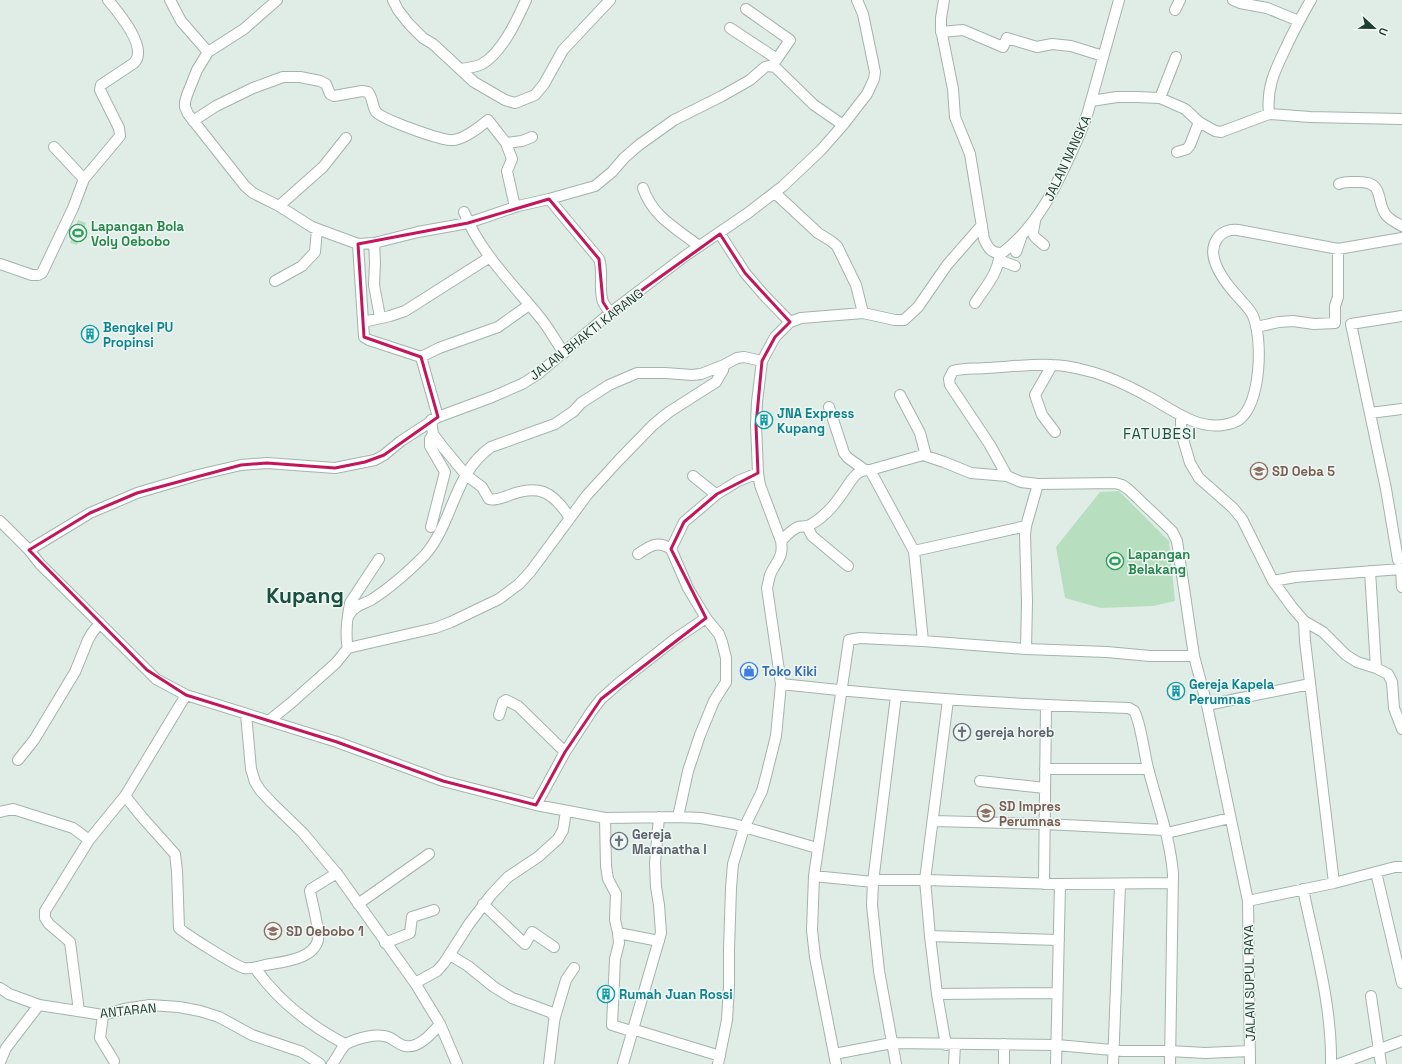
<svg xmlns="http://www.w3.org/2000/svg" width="1402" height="1064" viewBox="0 0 1402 1064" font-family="'Space Grotesk',sans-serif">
<rect width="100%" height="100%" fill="#e0ece6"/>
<path fill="#b7dfbf" d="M 78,220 L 86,223 L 77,245 L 70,243 Z
M 1119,491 L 1169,541 L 1175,601 L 1153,606 L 1101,608 L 1065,598 L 1056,547 L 1100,492 Z"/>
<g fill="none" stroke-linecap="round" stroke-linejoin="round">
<defs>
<path id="minor" d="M 170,0 L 181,21 L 208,52
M 277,0 L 244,29 L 208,52 L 197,70 L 187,95 L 185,102 L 185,107 L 188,114 L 245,186 L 253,193 L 279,206 L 312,227 L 358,244 L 364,337 L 369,340 L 421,357 L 439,348 L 498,327 L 529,305
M 393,0 L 398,10 L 409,24 L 423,38 L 433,44 L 474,82 L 505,100 L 515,103 L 535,95 L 544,84 L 563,50 L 610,0
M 944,0 L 941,18 L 941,29 L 953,89 L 955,117 L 970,154 L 984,239 C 988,248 992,254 1002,253 C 1037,227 1057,185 1074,147 C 1081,132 1087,117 1091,101 L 1117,97 L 1136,97 L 1160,98 L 1185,109 L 1199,122 L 1215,131 L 1221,132 L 1269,114 L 1310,117 L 1402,119
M 1233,0 L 1240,3 L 1267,8 L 1299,21
M 746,9 L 790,40 L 772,66
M 1175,10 L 1180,0
M 730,28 L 777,59
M 941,32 L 963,30 L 1003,47 L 1007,38 L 1037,47 L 1052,44 L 1071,46 L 1103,56
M 461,69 C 468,68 476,67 482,64 C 502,53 517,20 526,0
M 1160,98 L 1176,57
M 1091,101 L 1119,0
M 1269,114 C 1266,84 1277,67 1289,41 C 1296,27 1303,13 1311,0
M 193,121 L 216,106 L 253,88 L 283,77 L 300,77 L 320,81 L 326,84 L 330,94 L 334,96 L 362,91 L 368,92 C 373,98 372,106 376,112 C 384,120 444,142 454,140 C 465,138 480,127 488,120 L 506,143 L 512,159 L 507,171 L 515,207
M 506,143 L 522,141 L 532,137
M 54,147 L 84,179
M 1177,152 L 1187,149 L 1190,145 L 1199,122
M 1339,184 C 1344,181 1351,182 1357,182 C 1386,181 1375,201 1386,215 C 1390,220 1397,223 1402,226
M 643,188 C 652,216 677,229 699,246
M 775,193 L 818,233 L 831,241 L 837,246 L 856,285 L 863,313
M 549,199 L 595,186 L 612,172 L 624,158 L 639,145 L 674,120 L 722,96 L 750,80 L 765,67 L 769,66 L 775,67 L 814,105 L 843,125
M 279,206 L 323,167 L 346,138
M 464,212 C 480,253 515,286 542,320 C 550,330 556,342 564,353
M 1035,221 C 1032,237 1031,234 1044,245
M 720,234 L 745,273 L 763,294 L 790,322
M 374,243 L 375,262 L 374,285 L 380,317
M 358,244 L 374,243 L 418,232 L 468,223 L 518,206 L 549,199 L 599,259 C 604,272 598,288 603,302 C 605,306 608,309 610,313
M 1016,252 L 1022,235
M 999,260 L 1015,266
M 0,264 L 32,275 L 38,275 L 42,273 L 73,208 L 84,179 L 120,136 L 119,128 L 100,90 L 101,85 L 134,63 C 149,48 118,12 108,0
M 275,281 L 302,266 L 315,252 L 317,229
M 975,303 C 986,286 998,274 1000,253
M 363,322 L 390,316 L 405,311 L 490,257
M 1256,327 L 1279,322 L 1293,321 L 1314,324 L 1335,323 L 1335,306 L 1338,297 L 1338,249
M 421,357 L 438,417
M 1052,365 L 1035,395 L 1042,415 L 1055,432
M 900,395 L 920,433 L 926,456
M 829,407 L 844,453 L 848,458 L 865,470
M 1370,413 L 1402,409
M 1181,416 L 1181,427 L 1183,439 L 1190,463 L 1199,478 L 1233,508 L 1242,519 L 1273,581 L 1292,607 L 1304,621 L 1323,632 L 1346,655 L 1357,662 L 1376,668 L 1388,674 L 1392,682 L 1394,708 L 1402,729
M 431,420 L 433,434 L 442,446 L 466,475 L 482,487 L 489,499 C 495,501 501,498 507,496 C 538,484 552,490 570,518
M 870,470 L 914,551 L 1026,526
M 693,476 L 713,492 L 717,494 L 738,481 L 758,473
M 1007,476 L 990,445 L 950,385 L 949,379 L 953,371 C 962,368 975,369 986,368 C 1007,367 1031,364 1052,365 C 1063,365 1077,368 1088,371 C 1109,376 1129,386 1149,397 C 1172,409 1195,429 1223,425 C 1229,424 1235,423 1240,419 C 1261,401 1263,340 1253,316 C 1250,309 1244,304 1240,299 C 1227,285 1204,258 1217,239 C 1221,232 1230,229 1238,230 L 1338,249 L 1402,238
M 0,521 L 29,550 L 40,564 L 147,670 L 156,679 L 186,695 L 337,742 L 443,781 L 536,805 L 605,818 L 678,817 L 701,818 L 734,824 L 817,848
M 807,526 L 812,536 L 848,566
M 431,527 L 445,472 L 430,446 L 430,439 L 433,434
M 781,541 C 786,536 791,530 798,527 C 801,526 806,527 810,525 C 828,515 839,499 850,482 C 855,475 860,469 870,470 L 923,455 L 944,462 L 971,473 L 1007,476 L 1021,482 L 1038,484 L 1115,483 L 1122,485 L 1128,489 L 1172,531 L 1177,541 L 1194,656 L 1207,705 L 1248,901 L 1250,1064
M 671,549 L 684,522 L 717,494
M 29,550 L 90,513 L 137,493 L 198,475 L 241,465 L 267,463 L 335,468 L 375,460 L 384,455 L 401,441 L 438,417 L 492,397 L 522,384 L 538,374 L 610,313 L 685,256 L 748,213 L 783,186 L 821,150 L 843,125 L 867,94 L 874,79 L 875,72 L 863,14 L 857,0
M 914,551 L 923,641
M 1398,560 L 1386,489 L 1351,324 L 1402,316
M 1402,569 L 1401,569 L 1402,587
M 1370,571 L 1376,668
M 1273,581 L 1295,577 L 1401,569
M 348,616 L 350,603 L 379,559
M 1304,621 L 1305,641 L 1334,883
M 348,648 C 346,642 346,619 349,615 C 354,606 363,604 371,600 C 390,588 409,571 425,555 C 453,523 454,472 491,447 L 555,424 L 574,411 L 581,403 L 609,385 L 637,373 L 665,373 L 692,375 L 701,374 L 724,365 L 737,358 L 744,357 L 762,361
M 1026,649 L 1027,602 L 1025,535 L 1026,526 L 1038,484
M 781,684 C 897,697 1012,705 1129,708 L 1134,711 C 1140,720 1144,751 1147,764 C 1156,801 1170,836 1173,874 L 1170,1064
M 1207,705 L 1310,684
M 246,714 L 251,769 L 255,782 L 260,790 L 271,802 L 303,833 L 338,875 L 415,983 L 440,1024 L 457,1064
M 499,715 L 503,702 L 506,700 L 518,706 L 565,752
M 270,720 L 291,703 L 336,663 L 348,648 L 435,628 L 451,622 L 499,599 L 519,584 L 531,571 L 587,495 L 619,460 L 653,425 L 669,412 L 716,382 L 723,370 L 724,365
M 18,760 L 34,740 L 75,672 L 88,640 L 92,633 L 100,623
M 1045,769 L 1148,769
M 980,781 L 1045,788
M 125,796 L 142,817 L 175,854 L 177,871 L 179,928 C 185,934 236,966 244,968 C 252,969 258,967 265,965 C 281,962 313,960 318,940 C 320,929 312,903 310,891 L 311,889 L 337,873
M 536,805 L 565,752 L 591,712 L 601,699 L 619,683 L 675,639 L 706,618 L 688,588 L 671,549 C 657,540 650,546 638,554
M 0,812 L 13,809 L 73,828 L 89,840
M 678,817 L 688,771 L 700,735 L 714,701 L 726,682 L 726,658 L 722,642 L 719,634 L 706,618
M 605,818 L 606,866 L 608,879 L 616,894 L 615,920 L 618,933 L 659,941
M 934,821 L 1045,824 L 1165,830
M 1167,833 L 1230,818
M 1376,872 L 1402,983
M 814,876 L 873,882
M 873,880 L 925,880 L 1060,884 L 1173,883
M 1044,884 L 1046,706
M 1303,889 C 1315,947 1332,1005 1331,1064
M 1248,901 L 1334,883 L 1395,867 L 1402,867
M 358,904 L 429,854
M 483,904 L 525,944 L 532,932 L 554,947
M 618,933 L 619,943 L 615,959 L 612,1025 L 631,1031
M 930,936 L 1059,940
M 385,943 L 410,933 L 412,917 L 434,910
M 450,955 L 468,966 L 494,987 L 512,998 L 550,1012 L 555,1017 L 554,1022 L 549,1064
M 255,968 C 279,1002 309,1025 345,1044
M 415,983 L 437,971 L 444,963 L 469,924 L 491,895 L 508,877 L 538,857 L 558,839 L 563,830 L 566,811
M 0,988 L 9,994 L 39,1005 L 103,1015 L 124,1009 L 150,1005 L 179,1007 L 200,1011 L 219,1017 L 252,1035 L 302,1052 L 320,1064
M 937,994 L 1057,993
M 1371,996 L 1381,1064
M 79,1011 L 70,942 L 49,924 L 45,918 L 45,911 L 89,840 L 125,796 L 186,695
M 103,1015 L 100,1038 L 114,1061
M 555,1017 L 566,980 L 574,968
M 632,1029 L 720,1056
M 946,1045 L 937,994 L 930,936 L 925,880 L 948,700
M 834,1054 L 892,1043 L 1057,1045 L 1123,1051 L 1170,1051 L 1205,1053 L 1250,1051
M 0,1062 L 6,1048 L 39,1005
M 332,1064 C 337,1058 341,1048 346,1044 C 357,1038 377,1033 388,1037 C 394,1039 399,1045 405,1046 C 419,1049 432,1033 440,1024
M 623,1064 L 661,933 L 659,905 L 656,887 L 655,863 L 659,817
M 718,1064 L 727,1020 L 729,986 L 729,949 L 731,888 L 733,864 L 744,828 L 762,791 L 766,776 L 776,736 L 781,684 L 767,588 C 768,584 769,579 770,575 C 776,561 784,558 781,541 L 760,485 L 758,473 L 756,425 L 757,402 L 762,361 L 775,337 L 790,322 L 801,318 L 863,313 L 895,320 L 904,320 L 918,307 L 947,265 L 982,225
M 836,1064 L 815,957 L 812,930 L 814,876 L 849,640 L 860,638 L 923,641 L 1026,649 L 1107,652 L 1150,656 L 1194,656
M 896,1064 L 879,971 L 872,905 L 873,882 L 896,696
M 954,1064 L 955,1044
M 1004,1064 L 1004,1044
M 1056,1064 L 1060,884
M 1113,1064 L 1120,885
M 1339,1064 L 1402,1041"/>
</defs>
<use href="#minor" stroke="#a3b4ad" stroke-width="12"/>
<use href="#minor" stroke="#fff" stroke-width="10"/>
</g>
<path fill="none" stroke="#c2185b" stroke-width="3" stroke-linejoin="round" d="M 549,199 L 599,259 L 603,302 L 610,313 L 720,234 L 745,273 L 790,322 L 775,337 L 762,361 L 756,425 L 758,473 L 717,494 L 684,522 L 671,549 L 706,618 L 601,699 L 565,752 L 536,805 L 443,781 L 337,742 L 186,695 L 147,670 L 29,550 L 90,513 L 137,493 L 241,465 L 267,463 L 335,468 L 365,462 L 384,455 L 438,417 L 421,357 L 364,337 L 358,244 L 468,223 Z"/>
<defs>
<symbol id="stadium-ring" viewBox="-11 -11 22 22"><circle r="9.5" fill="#f0f8f4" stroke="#2e9e5b" stroke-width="1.5"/><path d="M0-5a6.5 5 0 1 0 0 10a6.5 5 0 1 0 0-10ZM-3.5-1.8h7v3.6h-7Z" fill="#2e9e5b"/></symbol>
<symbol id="building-ring" viewBox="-11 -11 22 22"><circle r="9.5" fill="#f0f8f4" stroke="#0f9aa8" stroke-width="1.5"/><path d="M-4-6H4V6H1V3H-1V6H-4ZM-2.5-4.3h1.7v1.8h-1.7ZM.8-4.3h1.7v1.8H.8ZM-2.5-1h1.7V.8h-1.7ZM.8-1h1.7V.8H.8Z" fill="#0f9aa8"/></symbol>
<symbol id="school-ring" viewBox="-11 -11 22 22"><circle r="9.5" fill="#f0f8f4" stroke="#8d6e63" stroke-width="1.5"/><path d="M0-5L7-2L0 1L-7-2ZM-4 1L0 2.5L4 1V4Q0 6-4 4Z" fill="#8d6e63"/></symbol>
<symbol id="shop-ring" viewBox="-11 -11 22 22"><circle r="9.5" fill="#f0f8f4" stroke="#3f7fe0" stroke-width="1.5"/><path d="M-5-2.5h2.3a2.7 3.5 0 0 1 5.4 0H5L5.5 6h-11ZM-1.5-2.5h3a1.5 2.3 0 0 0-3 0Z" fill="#3f7fe0"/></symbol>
<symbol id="church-ring" viewBox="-11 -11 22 22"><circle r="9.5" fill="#f0f8f4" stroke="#6b7280" stroke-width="1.5"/><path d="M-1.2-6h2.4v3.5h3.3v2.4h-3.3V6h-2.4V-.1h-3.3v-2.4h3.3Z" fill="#6b7280"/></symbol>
</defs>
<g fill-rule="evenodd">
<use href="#stadium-ring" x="68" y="223" width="20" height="20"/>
<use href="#building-ring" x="80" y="324" width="20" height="20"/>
<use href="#building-ring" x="754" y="410" width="20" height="20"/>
<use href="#school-ring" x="1249" y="461" width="20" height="20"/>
<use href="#stadium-ring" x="1105" y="551" width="20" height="20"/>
<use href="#shop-ring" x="739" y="661" width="20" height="20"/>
<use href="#building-ring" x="1166" y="681" width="20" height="20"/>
<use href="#church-ring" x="952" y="722" width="20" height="20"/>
<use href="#school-ring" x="976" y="803" width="20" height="20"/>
<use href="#church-ring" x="609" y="831" width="20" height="20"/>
<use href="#school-ring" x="263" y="921" width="20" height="20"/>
<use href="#building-ring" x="596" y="984" width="20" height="20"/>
</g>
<g text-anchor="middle" stroke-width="3" stroke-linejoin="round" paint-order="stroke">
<g font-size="13" fill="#203d33" stroke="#f0f8f4">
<text transform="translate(1067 158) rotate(-65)" y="5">JALAN NANGKA</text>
<text transform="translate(586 334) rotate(-38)" y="5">JALAN BHAKTI KARANG</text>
<text transform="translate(1249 983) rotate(-91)" y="5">JALAN SUPUL RAYA</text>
<text transform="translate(128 1010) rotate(-6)" y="5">ANTARAN</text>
</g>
<g font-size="13" font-weight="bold" fill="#27864d" stroke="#f0f8f4" text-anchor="start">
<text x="91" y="231">Lapangan Bola<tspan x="91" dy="15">Voly Oebobo</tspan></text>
<text x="1128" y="559">Lapangan<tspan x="1128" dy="15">Belakang</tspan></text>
</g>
<g font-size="13" font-weight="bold" fill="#0d838f" stroke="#f0f8f4" text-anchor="start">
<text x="103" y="332">Bengkel PU<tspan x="103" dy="15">Propinsi</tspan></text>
<text x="777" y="418">JNA Express<tspan x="777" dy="15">Kupang</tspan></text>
<text x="1189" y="689">Gereja Kapela<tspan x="1189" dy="15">Perumnas</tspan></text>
<text x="619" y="999">Rumah Juan Rossi</text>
</g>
<g font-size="13" font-weight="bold" fill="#785e54" stroke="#f0f8f4" text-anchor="start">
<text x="1272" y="476">SD Oeba 5</text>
<text x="999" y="811">SD Impres<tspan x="999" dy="15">Perumnas</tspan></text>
<text x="286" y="936">SD Oebobo 1</text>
</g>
<g font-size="13" font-weight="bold" fill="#366cbe" stroke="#f0f8f4" text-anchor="start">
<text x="762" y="676">Toko Kiki</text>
</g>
<g font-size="13" font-weight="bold" fill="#5b616d" stroke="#f0f8f4" text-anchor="start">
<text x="975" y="737">gereja horeb</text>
<text x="632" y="839">Gereja<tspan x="632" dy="15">Maranatha I</tspan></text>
</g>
<g font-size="15" letter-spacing="1" fill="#1a5040" stroke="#f0f8f4">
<text x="1160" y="439">FATUBESI</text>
</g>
<g font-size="21" font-weight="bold" fill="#1a5040" stroke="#f0f8f4">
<text x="305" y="603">Kupang</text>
</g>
</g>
<g transform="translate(1374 28) rotate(112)" stroke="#f0f8f4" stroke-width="3" paint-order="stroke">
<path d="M0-3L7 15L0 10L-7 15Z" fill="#203d33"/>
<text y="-6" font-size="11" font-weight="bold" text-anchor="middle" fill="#203d33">U</text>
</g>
</svg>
